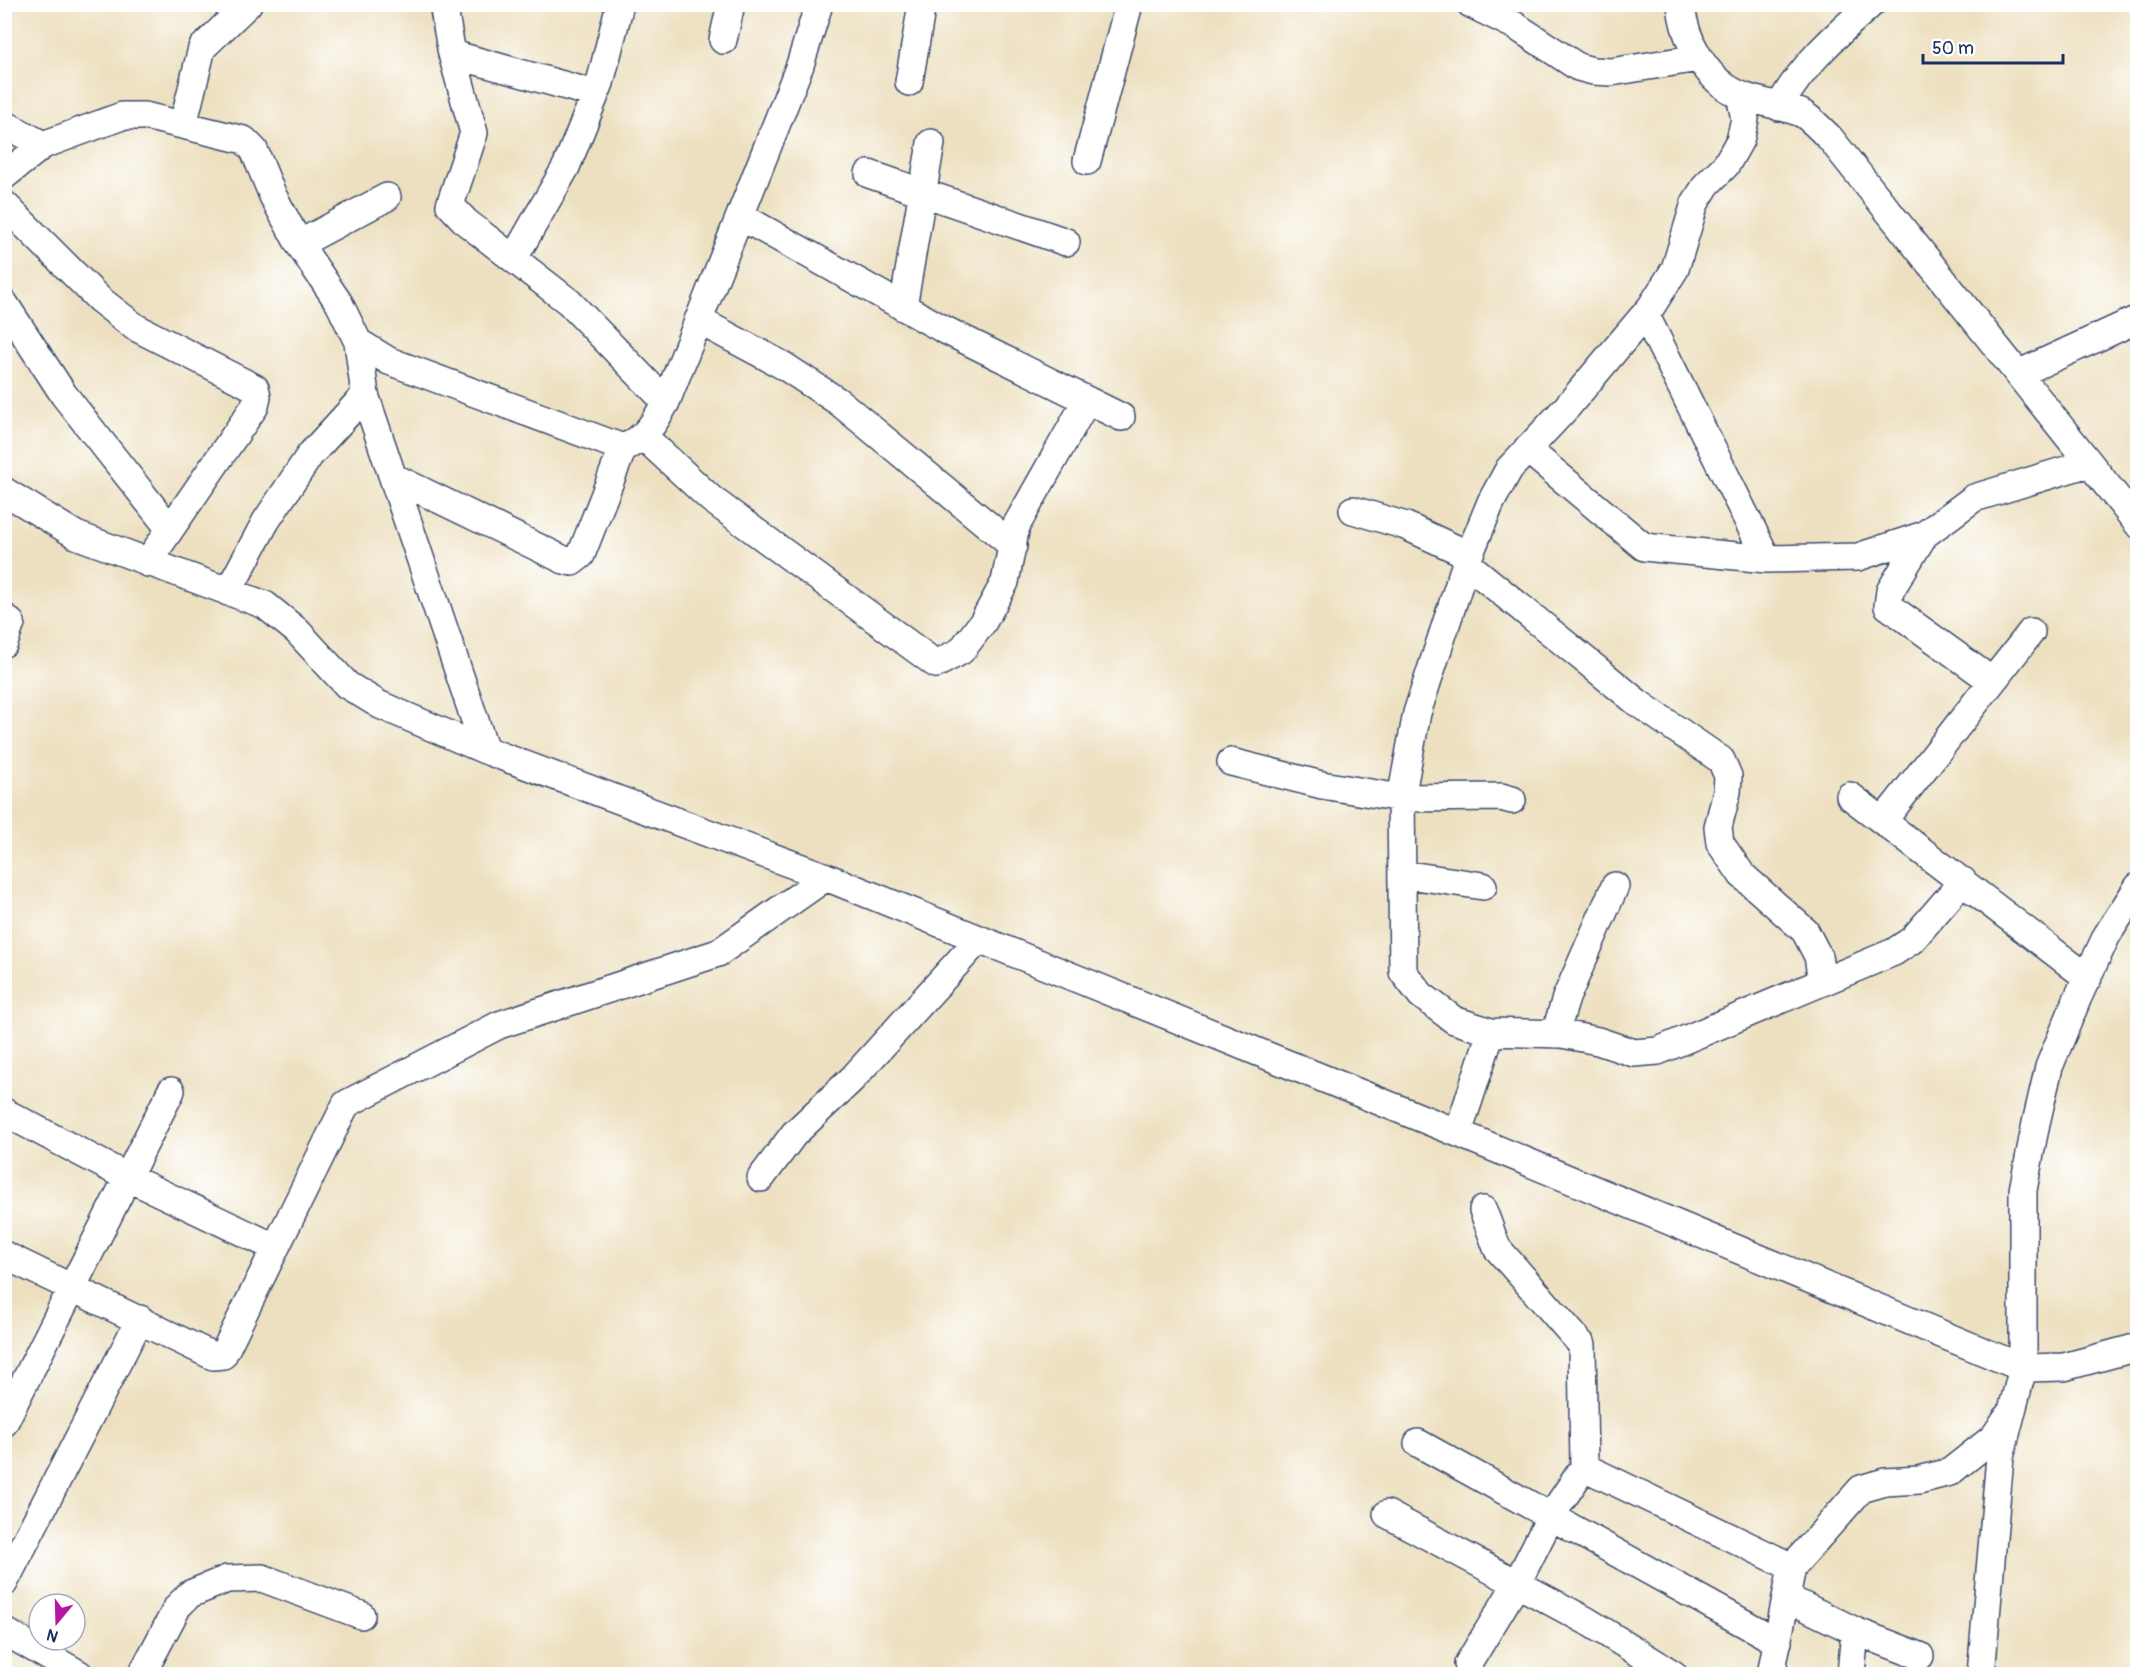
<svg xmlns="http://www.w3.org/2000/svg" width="2142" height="1679" viewBox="0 0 2142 1679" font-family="Pangolin,sans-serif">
<rect width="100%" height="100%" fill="#fff"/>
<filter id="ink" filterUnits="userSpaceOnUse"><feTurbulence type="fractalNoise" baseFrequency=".0167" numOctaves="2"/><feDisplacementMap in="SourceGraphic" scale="12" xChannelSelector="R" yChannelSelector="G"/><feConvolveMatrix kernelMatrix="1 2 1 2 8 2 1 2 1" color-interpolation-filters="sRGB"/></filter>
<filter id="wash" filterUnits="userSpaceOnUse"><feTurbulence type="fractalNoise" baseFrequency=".008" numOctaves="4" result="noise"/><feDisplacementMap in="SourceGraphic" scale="24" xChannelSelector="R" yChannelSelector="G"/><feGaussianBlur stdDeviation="1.35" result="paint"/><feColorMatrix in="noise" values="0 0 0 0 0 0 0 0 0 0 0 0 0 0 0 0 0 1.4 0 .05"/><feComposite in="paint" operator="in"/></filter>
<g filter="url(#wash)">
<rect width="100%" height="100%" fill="#ede0c0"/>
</g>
<g filter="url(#ink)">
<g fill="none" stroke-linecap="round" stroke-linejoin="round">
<defs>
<path id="minor" d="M 443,4 L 452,54 L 474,133 L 450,205 L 466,222 L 569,302 L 666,402
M 1471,4 L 1514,25 L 1578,67 L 1593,71 L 1611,72 L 1699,58
M 1681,4 C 1684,40 1707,83 1743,96 C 1761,103 1782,105 1801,113 C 1811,118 1820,129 1829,137 L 2138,524
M 723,40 L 731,4
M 452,54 L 595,94
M 909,82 L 922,4
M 1740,95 L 1745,119 L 1740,140 L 1726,165 L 1707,184 L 1695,203 L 1675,269 L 1651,307 L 1567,407 L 1509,469 L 1491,502 L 1466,563 L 1417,713 L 1401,798 L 1403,972 L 1421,995 L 1454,1020 L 1491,1032 L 1562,1034 L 1598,1041 L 1634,1053 L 1658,1051 L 1894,952 L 1912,940 L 1963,881
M 1779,107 C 1802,65 1836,35 1871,4
M 4,124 L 43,145
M 183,125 L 202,48 L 248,4
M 1087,161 L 1129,4
M 869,174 L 1066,242
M 4,176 L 43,145 L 122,116 L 145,116 L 244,140 L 254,150 L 273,196 L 299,244 L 339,303 L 358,342 L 365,395 L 485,750
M 4,204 L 99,299 L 135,327 L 255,388 L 257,396 L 255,406 L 147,563
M 740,216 L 943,329 L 1121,417
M 299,244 L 387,197
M 514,258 L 566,167 L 600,83 L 620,4
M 4,303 L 64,395 L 170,529
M 903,307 L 931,143
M 1645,314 L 1767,559
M 698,320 L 784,366 L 839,402 L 1013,546
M 358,342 L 389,361 L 623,448 C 645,439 655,422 666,402 L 800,65 L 819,4
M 2018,374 L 2138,319
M 643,436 L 711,499 L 936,664 L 961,651 L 983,622 L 1005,582 L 1016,526 L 1087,400
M 1527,449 L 1644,547 L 1767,559 L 1858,557 L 1924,535
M 393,477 L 564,560 L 572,562 L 581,555 L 623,448
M 4,491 L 76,535 L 265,605 L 297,631 L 347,685 L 380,705 L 485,750 L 826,877 L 1458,1133 L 2023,1368 L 2064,1367 L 2138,1347
M 1353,510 L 1406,526 L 1469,555
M 1466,563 L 1638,703 L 1721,760 L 1728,776 L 1727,792 L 1718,827 L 1720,843 L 1742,875 L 1805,931 L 1818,956 L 1822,982
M 228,592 L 266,521 L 310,455 L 365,395
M 4,617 L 11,623 L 4,643
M 1992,681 L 1888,606 L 1890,591 L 1924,535 L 1974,498 L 2089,463
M 1231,762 L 1322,785 L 1401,798 L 1501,797 L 1512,800
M 1850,796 L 2088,978
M 1883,821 L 2031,632
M 1402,874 L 1483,886
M 1555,1034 L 1566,998 L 1615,886
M 4,1112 L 129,1178 L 274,1247
M 1458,1133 L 1491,1032
M 761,1178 L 794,1134 L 852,1079 L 979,939
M 4,1255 L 213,1356 L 223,1355 L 346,1104 L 499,1025 L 718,953 L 826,877
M 4,1423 L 171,1091
M 1418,1443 L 1778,1642
M 1584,1467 L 1792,1567
M 1387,1514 L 1587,1621 L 1673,1674
M 4,1583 L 140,1319
M 1787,1598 L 1855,1631 L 1920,1656
M 4,1631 L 79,1674
M 1468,1664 L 1516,1585 L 1551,1516 L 1584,1467 L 1582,1345 L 1497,1248 L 1483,1210
M 142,1674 L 178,1606 L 190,1594 L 227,1579 L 262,1578 L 361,1615
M 1771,1674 L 1792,1567 L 1861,1489 L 1885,1482 L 1919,1480 L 1950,1472 L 1994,1437 L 2006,1419
M 1851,1674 L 1855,1631
M 1981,1674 L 2000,1457 L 2023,1368 L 2023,1190 L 2036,1123 L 2049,1067 L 2078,997 L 2107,935 L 2138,887"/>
</defs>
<use href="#minor" stroke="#3a4a6d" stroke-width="30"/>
<use href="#minor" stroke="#fff" stroke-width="27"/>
</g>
</g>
<rect width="2142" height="1679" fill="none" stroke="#fff" stroke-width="24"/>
<g transform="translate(57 1622) rotate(199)"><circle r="28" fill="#ffffff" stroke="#a4acbf" stroke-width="1.5"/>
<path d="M0-4.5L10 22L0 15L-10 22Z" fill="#b5179e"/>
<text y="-9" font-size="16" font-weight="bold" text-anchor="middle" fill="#1b2f5e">N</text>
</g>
<path d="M1923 54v9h140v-9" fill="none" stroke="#1b2f5e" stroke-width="3"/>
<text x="1932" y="54" font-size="18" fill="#1b2f5e" stroke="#ffffff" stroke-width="4.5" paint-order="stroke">50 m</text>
</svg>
